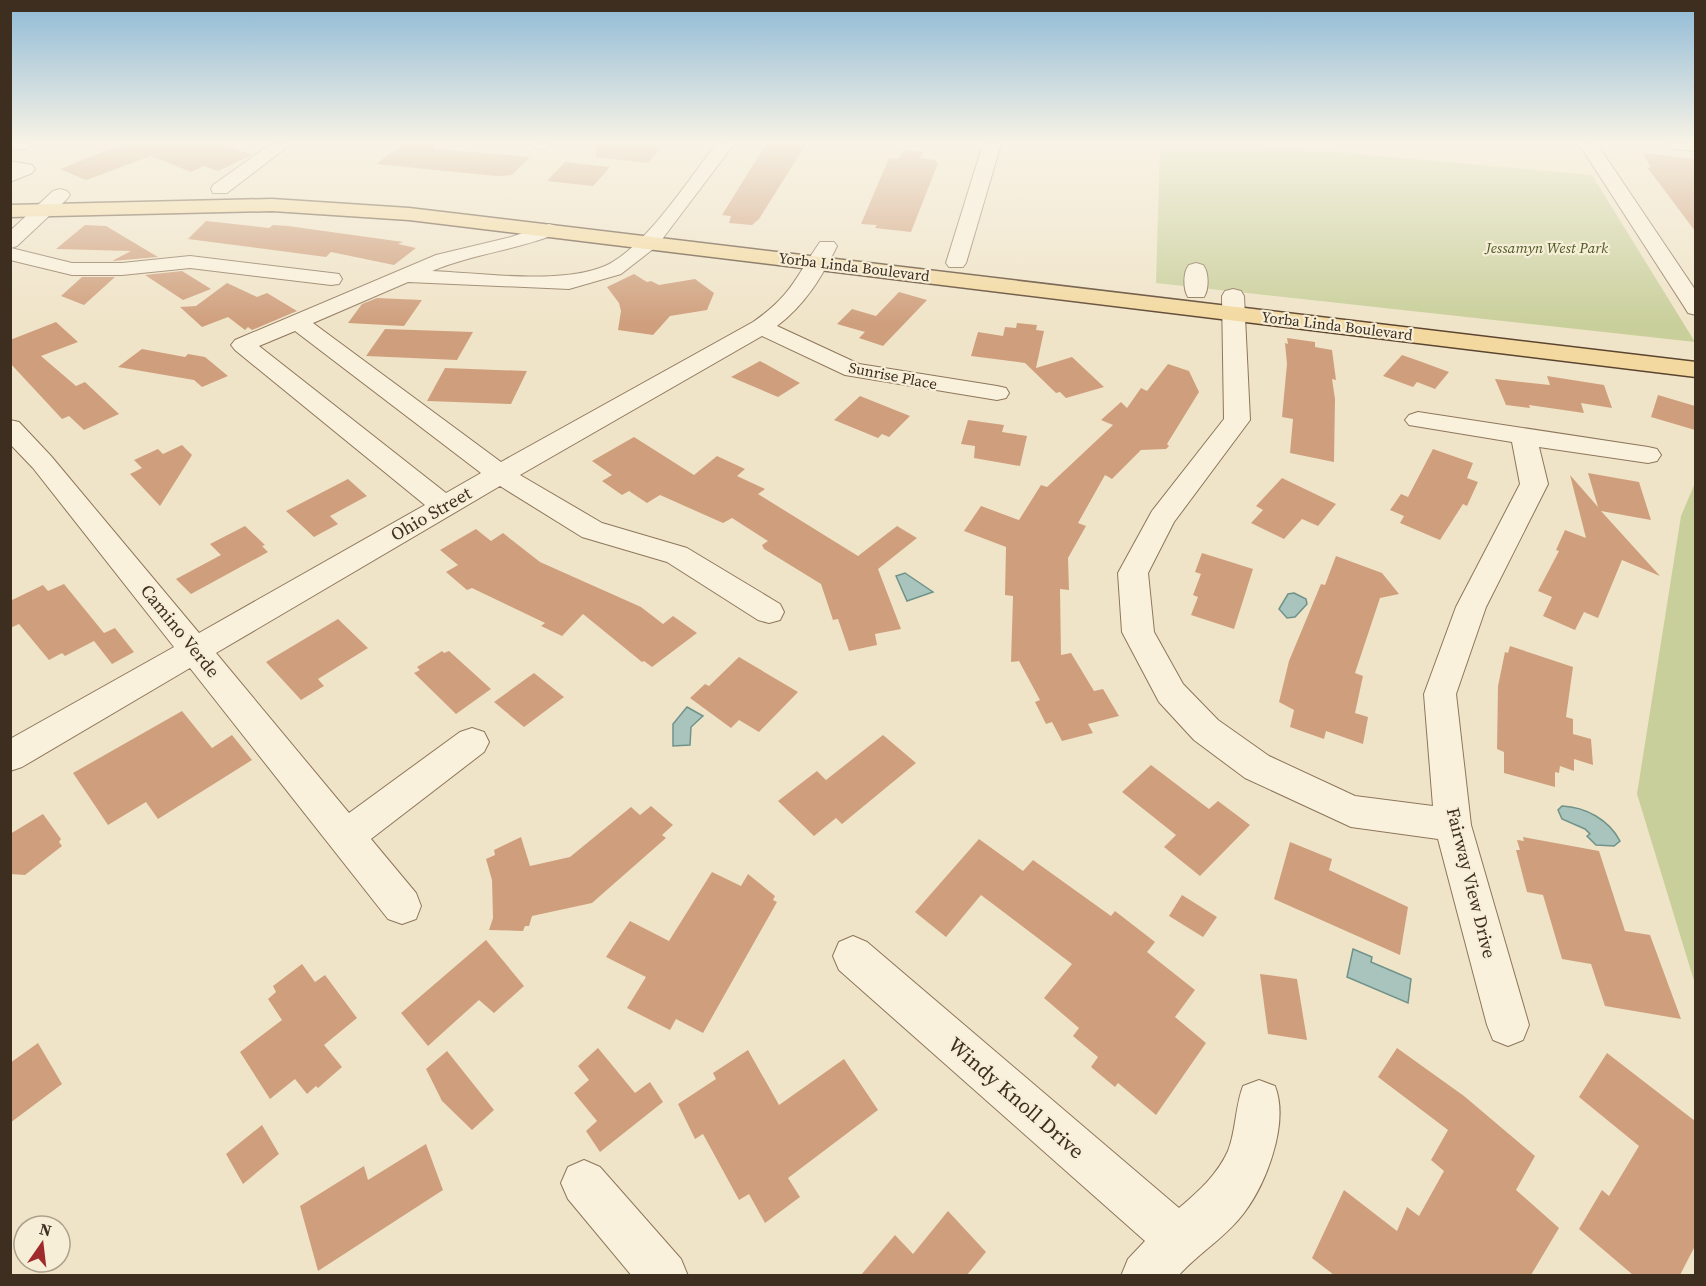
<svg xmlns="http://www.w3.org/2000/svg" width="1706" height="1286" viewBox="0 0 1706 1286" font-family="'Source Serif 4',serif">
<rect width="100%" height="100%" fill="#f0e4c8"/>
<path fill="#c9cf9b" d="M 1160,144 L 1247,144 L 1592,175 L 1695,342 L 1156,283 Z
M 1695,483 L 1695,984 L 1637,794 L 1681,516 Z"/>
<path fill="#a9c4bc" stroke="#6f938a" stroke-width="1.5" d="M 905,573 L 933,592 L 907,601 L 896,576 Z
M 1294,593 L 1306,599 L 1307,604 L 1295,617 L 1287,618 L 1279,609 L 1288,594 Z
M 687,707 L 703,716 L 691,727 L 690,745 L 673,746 L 673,724 Z
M 1562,806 C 1586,807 1609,820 1620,841 L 1614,846 L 1596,845 L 1587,836 L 1590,834 L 1585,829 L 1562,819 L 1558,810 Z
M 1353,949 L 1372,957 L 1371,962 L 1411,979 L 1408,1003 L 1347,977 Z"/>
<path fill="#cf9f7d" d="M 123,144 L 222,144 L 252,155 L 218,171 L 204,166 L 191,172 L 151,156 L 86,180 L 60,169 Z
M 403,144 L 433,144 L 434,149 L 530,157 L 512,175 L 496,176 L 376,164 Z
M 597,144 L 664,144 L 648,163 L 596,157 Z
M 766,144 L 806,144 L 759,219 L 752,225 L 729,223 L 731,216 L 722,215 Z
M 903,150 L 923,152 L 920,158 L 936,160 L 935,163 L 938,163 L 911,232 L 875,228 L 877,225 L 861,224 L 889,158 L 899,159 Z
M 1643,153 L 1695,159 L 1695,231 L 1647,167 L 1651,168 Z
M 565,162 L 610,167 L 593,186 L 547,181 Z
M 206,221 L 269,228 L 273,225 L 288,226 L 403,242 L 398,244 L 416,248 L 394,265 L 331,252 L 326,257 L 188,239 Z
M 85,225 L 106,226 L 158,257 L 112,261 L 131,251 L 56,249 Z
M 182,271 L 211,289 L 183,300 L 145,275 Z
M 634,274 L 647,282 L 651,281 L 659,285 L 695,279 L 714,293 L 707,310 L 670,316 L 653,335 L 618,330 L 621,311 L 619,303 L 607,287 Z
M 82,277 L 115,277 L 84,305 L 61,296 Z
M 227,283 L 257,297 L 267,293 L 297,311 L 252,330 L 248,327 L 245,330 L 228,317 L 202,327 L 180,307 L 196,306 Z
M 899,292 L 927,300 L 883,346 L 859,338 L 865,332 L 837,324 L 852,309 L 876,316 Z
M 377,298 L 422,300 L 404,326 L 348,323 L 362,304 Z
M 56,322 L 78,342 L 41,356 L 76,386 L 85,382 L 119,414 L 84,430 L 69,416 L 62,419 L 10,363 L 10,340 Z
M 1017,323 L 1037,325 L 1036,330 L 1044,331 L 1036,368 L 1072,357 L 1104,387 L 1066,398 L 1060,392 L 1056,393 L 1025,363 L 971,356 L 978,332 L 1003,336 L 1005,327 L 1016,328 Z
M 385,329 L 473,332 L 457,360 L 366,356 Z
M 1287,338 L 1315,342 L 1315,347 L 1332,350 L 1336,380 L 1332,379 L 1335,399 L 1334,462 L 1290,453 L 1293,419 L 1282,417 L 1287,364 L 1285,343 L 1288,344 Z
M 142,349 L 185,357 L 188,354 L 205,357 L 228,376 L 202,387 L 194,380 L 118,367 Z
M 1402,355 L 1422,362 L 1449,372 L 1435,389 L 1417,382 L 1413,387 L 1383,376 Z
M 760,361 L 800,383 L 778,397 L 731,377 Z
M 1168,364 L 1189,371 L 1199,392 L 1167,444 L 1169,446 L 1166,449 L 1141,450 L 1112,479 L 1105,475 L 1078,523 L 1086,526 L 1068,558 L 1069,590 L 1060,589 L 1061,655 L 1071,653 L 1094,691 L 1103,689 L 1119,716 L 1088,724 L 1093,733 L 1062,741 L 1052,722 L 1046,724 L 1035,702 L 1040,700 L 1019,661 L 1011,662 L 1013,596 L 1005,595 L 1006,547 L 964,531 L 981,506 L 1019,520 L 1041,485 L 1047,487 L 1113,425 L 1101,420 L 1121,402 L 1127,408 L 1141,388 L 1147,391 Z
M 445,368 L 527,371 L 511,404 L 427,401 Z
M 1547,376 L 1604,385 L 1612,408 L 1581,403 L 1584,413 L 1529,405 L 1530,408 L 1506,405 L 1495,379 L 1550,385 Z
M 1658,395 L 1695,406 L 1695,430 L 1651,417 Z
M 860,396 L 910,416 L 889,437 L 882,434 L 878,438 L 834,420 Z
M 968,420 L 1004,425 L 1002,432 L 1027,436 L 1020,466 L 974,458 L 975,446 L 961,444 Z
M 634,437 L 694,475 L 717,456 L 745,469 L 737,476 L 765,489 L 758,494 L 858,556 L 897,526 L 917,538 L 878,569 L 901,629 L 875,634 L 877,645 L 849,651 L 838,619 L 833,620 L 821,584 L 764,549 L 762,545 L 768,541 L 732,518 L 723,523 L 660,495 L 647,503 L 629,491 L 622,495 L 602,481 L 612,475 L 592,461 Z
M 182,445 L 192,455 L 160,506 L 130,474 L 142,468 L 134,460 L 158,449 L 163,454 Z
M 1433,449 L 1473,463 L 1467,478 L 1478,482 L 1467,506 L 1463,504 L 1440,540 L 1400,523 L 1404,516 L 1390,510 L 1401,494 L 1408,497 Z
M 1588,473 L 1639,482 L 1651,520 L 1601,511 L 1660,576 L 1622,560 L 1598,618 L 1584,612 L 1575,630 L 1543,616 L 1552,597 L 1538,591 L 1559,551 L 1556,550 L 1565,530 L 1586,538 L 1570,475 L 1598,507 Z
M 1282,478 L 1336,504 L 1318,526 L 1302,519 L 1284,539 L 1251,523 L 1263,510 L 1256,506 Z
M 348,479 L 367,496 L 330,516 L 338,524 L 314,537 L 286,511 Z
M 245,526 L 265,545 L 262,546 L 268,552 L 191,594 L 176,579 L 221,555 L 210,544 Z
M 476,529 L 491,541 L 503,533 L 540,562 L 641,607 L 663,624 L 673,616 L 697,633 L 652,667 L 644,661 L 642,662 L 583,614 L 562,636 L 541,626 L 545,623 L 472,588 L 467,590 L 446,572 L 458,565 L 440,550 Z
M 1202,553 L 1253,569 L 1234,629 L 1191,615 L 1198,597 L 1193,595 L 1201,574 L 1195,572 Z
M 1336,556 L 1382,573 L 1399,594 L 1380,598 L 1355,673 L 1363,676 L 1355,713 L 1368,717 L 1363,744 L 1326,731 L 1324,739 L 1290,727 L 1294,710 L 1279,702 L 1289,661 L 1321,584 L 1325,585 Z
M 64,584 L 104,633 L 115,628 L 134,652 L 112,664 L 94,641 L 65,656 L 62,653 L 49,660 L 19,624 L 10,628 L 10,601 L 43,585 L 48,591 Z
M 338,619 L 368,648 L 318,679 L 324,686 L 301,700 L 266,662 Z
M 1510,646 L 1573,667 L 1566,717 L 1573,719 L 1573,734 L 1591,739 L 1593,765 L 1574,759 L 1574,771 L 1560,766 L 1559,773 L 1555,772 L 1555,787 L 1504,773 L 1504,752 L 1497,749 L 1498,686 L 1505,652 L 1508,653 Z
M 442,651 L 444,653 L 449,651 L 491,689 L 456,714 L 414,673 L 420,670 L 417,667 Z
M 739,657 L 798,692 L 759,732 L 739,720 L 731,728 L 690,698 L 705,684 L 709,686 Z
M 534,673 L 564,697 L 524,727 L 494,702 Z
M 182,711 L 212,748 L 232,735 L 252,760 L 158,819 L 146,802 L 108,825 L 73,773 Z
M 883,735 L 916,763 L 842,824 L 836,818 L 814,836 L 778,801 L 817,771 L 826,780 Z
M 1151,765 L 1209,809 L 1218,801 L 1250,825 L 1200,876 L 1164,847 L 1176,835 L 1122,792 Z
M 651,806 L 673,825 L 662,835 L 666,838 L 592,903 L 532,916 L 529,926 L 525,926 L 523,931 L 489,930 L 493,918 L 492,880 L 486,859 L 495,855 L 494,850 L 521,837 L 530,866 L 570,857 L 631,807 L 640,815 Z
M 43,814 L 61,839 L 59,842 L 62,846 L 25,875 L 10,874 L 10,834 Z
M 1523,837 L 1599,851 L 1625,931 L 1650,935 L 1681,1019 L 1605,1006 L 1591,964 L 1562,959 L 1543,895 L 1527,892 L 1516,850 L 1520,850 L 1517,840 L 1524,841 Z
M 979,839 L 1023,871 L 1033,860 L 1111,916 L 1115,911 L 1155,942 L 1147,952 L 1195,990 L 1175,1017 L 1206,1043 L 1156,1115 L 1118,1083 L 1115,1087 L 1091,1067 L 1098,1057 L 1073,1036 L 1079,1028 L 1044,998 L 1072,964 L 981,895 L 946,937 L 915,912 Z
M 1290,842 L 1332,859 L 1329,870 L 1408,907 L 1400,955 L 1274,899 Z
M 712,872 L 741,886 L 748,874 L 775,896 L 773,900 L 777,902 L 703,1033 L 676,1019 L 670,1030 L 627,1008 L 646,977 L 606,957 L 630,921 L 669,941 Z
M 1182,895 L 1217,917 L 1203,937 L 1169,916 Z
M 486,940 L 524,986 L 494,1013 L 479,1000 L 428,1046 L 401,1013 Z
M 302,964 L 315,982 L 325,975 L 357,1018 L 324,1045 L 342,1067 L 318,1088 L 316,1086 L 307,1094 L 295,1079 L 270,1099 L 240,1052 L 282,1020 L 268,999 L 276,992 L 273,986 Z
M 1260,974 L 1297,979 L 1307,1040 L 1268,1034 Z
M 38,1043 L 62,1084 L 10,1123 L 10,1063 Z
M 598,1048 L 635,1093 L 650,1082 L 663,1102 L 600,1152 L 586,1131 L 597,1121 L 574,1093 L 589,1080 L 578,1066 Z
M 1397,1048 L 1464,1096 L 1535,1156 L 1516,1190 L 1559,1228 L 1531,1275 L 1334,1275 L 1312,1258 L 1344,1190 L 1397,1231 L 1407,1207 L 1419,1216 L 1444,1171 L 1431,1160 L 1448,1130 L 1378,1077 Z
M 748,1050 L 779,1105 L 844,1059 L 878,1110 L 788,1178 L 800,1197 L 765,1223 L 749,1194 L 739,1200 L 703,1134 L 695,1139 L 678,1104 L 716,1079 L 713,1073 Z
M 447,1051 L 494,1110 L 472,1130 L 442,1101 L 426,1069 Z
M 1607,1053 L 1695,1121 L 1695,1246 L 1680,1275 L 1633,1275 L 1579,1229 L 1602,1190 L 1609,1196 L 1639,1146 L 1579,1097 Z
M 262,1125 L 279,1154 L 243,1184 L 226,1154 Z
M 426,1144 L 443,1190 L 318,1271 L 300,1206 L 364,1166 L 368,1180 Z
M 948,1211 L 986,1252 L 967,1275 L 861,1275 L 895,1235 L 913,1254 Z"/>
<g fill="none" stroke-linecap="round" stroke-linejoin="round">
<defs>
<path id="minor" d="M 10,144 L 32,144 L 33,145 L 24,150 L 13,148 Z
M 271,144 L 291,144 L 227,193 L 213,193 L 211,189 L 213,185 Z
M 531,144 L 553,144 L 544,149 L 534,148 Z
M 716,144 L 734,144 L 657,246 L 621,274 L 569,289 L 408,282 L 313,323 L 501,462 L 753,322 C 792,295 795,278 820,242 L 834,242 L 837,246 C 822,277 805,305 777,326 L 859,364 L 997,386 L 1006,388 L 1009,393 L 1006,398 L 997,400 L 845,375 L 762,336 L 520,475 L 602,523 L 687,548 L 780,604 L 784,612 L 780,620 L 769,623 L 758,620 L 667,562 L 582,537 L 500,486 L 216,653 L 349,813 L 460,732 L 472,728 L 484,732 L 489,742 L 484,752 L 371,839 L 416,893 L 421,906 L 416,919 L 402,924 L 388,919 L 190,668 L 22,767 L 10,771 L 10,739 L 174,647 L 33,468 L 10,444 L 10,420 L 19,422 L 51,456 L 199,633 L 425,505 L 235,350 L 231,345 L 235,340 L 436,255 L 511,237 L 549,224 L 556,226 L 559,230 L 556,234 C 516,250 472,254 432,271 C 481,273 561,285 605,266 C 645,248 689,179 716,144 ZM 295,331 L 481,473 L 446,493 L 259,346 Z
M 983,144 L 1001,144 L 966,263 L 963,267 L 949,267 L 946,263 Z
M 1579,144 L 1597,144 L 1696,291 L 1696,315 L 1688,313 L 1685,308 Z
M 1663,144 L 1696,144 L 1696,151 L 1672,149 Z
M 10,161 L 32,165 L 35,169 L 32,173 L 10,182 Z
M 60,189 L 67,191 L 70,195 L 67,199 L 17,246 L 11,248 L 72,263 L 122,263 L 190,256 L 331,273 L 339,274 L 342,279 L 339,284 L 331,285 L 190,268 L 122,275 L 72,275 L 10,260 L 10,231 L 53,191 Z
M 1196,263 L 1203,265 C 1209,272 1209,289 1204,297 L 1188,297 C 1183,289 1183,272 1189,265 Z
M 1233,289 L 1241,291 L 1244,296 L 1250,420 L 1174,522 L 1148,573 L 1154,632 L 1183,684 L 1218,720 L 1269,756 L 1355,796 L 1433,806 L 1424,694 L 1456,607 L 1520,484 L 1512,442 L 1409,425 L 1405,420 L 1409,415 L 1418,412 L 1648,447 L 1657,449 L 1661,455 L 1657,461 L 1648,463 L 1539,447 L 1548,484 L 1486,607 L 1456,694 L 1471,825 L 1529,1025 L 1523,1040 L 1508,1046 L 1493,1040 L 1487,1025 L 1438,839 L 1351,827 L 1245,778 L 1194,740 L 1159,702 L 1122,632 L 1118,573 L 1152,511 L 1224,419 L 1222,296 L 1225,291 Z
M 853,936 L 867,942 L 1179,1208 C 1199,1191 1217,1175 1228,1151 C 1236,1131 1235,1107 1243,1086 L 1259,1080 L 1275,1086 C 1290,1124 1265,1189 1239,1219 C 1221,1240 1197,1255 1178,1276 L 1121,1276 L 1128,1259 L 1145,1241 L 839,970 L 833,956 L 839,942 Z
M 584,1160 L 600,1167 L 681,1259 L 688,1276 L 632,1276 L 568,1199 L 561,1183 L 568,1167 Z"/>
<path id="major" d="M 272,199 L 409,208 L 1696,362 L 1696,377 L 409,220 L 272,211 L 10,217 L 10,205 Z"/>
</defs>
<use href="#minor" stroke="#8d765c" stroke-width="2"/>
<use href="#major" stroke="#5b4430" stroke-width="3"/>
<use href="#minor" fill="#faf1dc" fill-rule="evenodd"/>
<use href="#major" fill="#f3d9a0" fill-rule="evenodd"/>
</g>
<linearGradient id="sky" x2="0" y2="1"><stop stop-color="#8fbad6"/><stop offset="0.44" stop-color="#f8f3e6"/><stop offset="1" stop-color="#f8f3e6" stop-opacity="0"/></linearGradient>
<rect width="1706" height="324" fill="url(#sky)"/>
<g text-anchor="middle" stroke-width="4.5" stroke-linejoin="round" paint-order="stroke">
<g font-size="15" font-style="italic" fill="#4d5a26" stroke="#f7eed8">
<text x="1547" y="253">Jessamyn West Park</text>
</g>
<g font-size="15" fill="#3d2e20" stroke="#f7eed8">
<text transform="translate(854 267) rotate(7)" y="5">Yorba Linda Boulevard</text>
<text transform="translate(1337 326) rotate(7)" y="5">Yorba Linda Boulevard</text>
<text transform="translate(893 376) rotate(11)" y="5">Sunrise Place</text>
</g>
<g font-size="18" fill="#3d2e20" stroke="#f7eed8">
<text transform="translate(431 514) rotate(-30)" y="6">Ohio Street</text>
<text transform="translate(180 631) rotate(51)" y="6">Camino Verde</text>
<text transform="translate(1471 883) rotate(76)" y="6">Fairway View Drive</text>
</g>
<g font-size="21" fill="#3d2e20" stroke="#f7eed8">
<text transform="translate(1016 1098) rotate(41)" y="7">Windy Knoll Drive</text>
</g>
</g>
<rect width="1706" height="1286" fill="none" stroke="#3d2e20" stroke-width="24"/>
<g transform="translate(42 1244) rotate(14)"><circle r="28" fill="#f7eed8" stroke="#ada18e" stroke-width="1.5"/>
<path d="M0-4.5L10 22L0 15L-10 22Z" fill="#9e2a2b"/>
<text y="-9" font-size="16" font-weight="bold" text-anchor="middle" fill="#3d2e20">N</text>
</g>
</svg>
